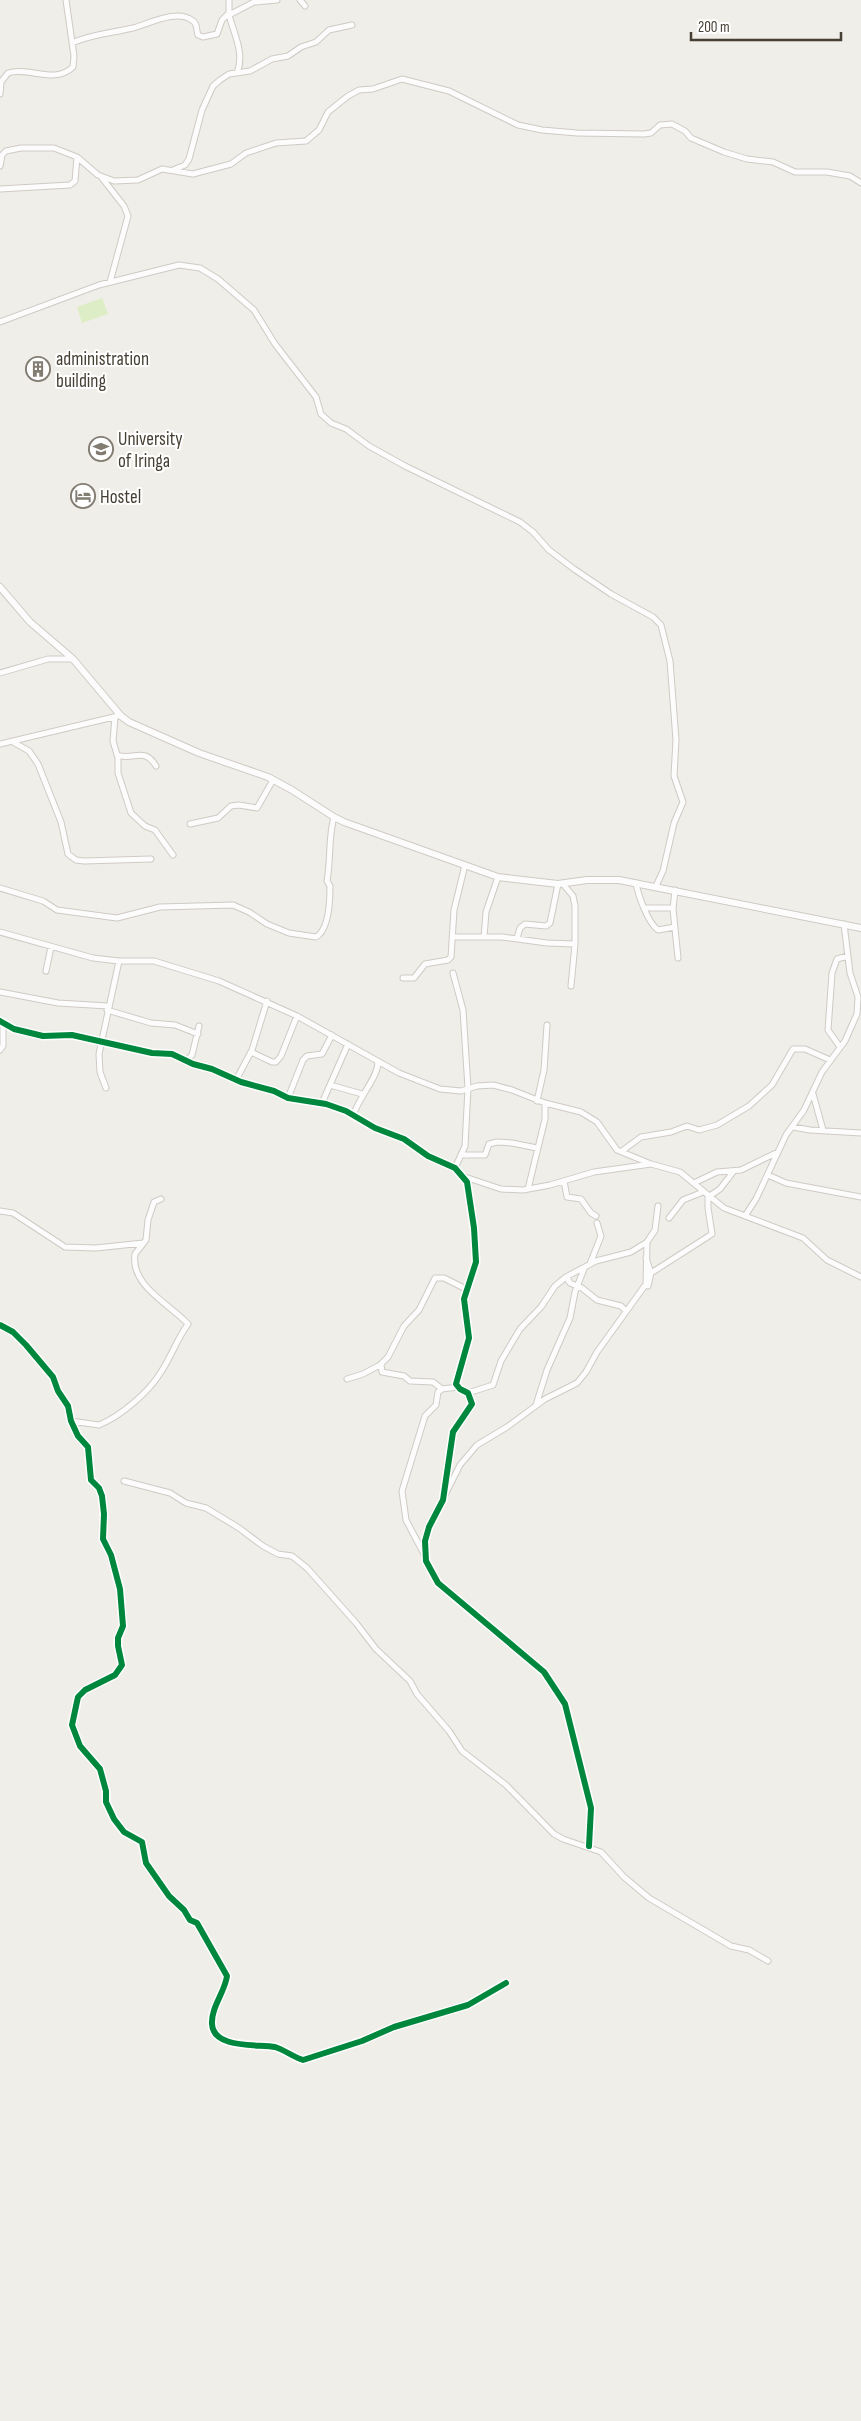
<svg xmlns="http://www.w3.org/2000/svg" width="861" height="2421" viewBox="0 0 861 2421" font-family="'Sofia Sans Condensed',sans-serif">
<rect width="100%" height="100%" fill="#f0eee8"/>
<path fill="#ddedc5" d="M 102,298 L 108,314 L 82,323 L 77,307 Z"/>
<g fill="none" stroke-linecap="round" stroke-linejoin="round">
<defs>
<path id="minor" d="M 300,0 L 305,6
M 256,2 L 277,0
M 229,14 L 229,0
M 72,43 C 92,34 112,33 133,28 C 149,24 177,8 193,21 C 198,24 196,31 198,35 L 203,37 L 217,34 L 222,20 L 229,13
M 237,73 C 245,54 234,34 229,15 L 258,0
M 0,94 L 1,82 L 8,73 C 29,66 54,85 73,67 L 74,56 L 66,0
M 0,166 L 2,155 L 6,151 L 21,148 L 54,148 L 77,157 L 98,175 L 114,181 L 138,180 L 162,169 L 193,174 L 231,164 L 246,153 L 276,143 L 306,141 L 319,130 L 328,112 L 348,96 L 359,90 L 373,89 L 402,79 L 449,91 L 518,125 L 542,130 L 577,133 L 644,134 L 651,133 L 660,125 L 672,124 L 685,131 L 691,138 L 724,152 L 747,159 L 773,162 L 795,172 L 827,172 L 850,176 L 861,183
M 173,170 L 185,165 L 189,159 L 202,110 L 213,86 L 220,80 L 229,74 L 250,71 L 272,59 L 288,56 L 301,47 L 316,42 L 329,30 L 352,25
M 102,178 L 124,206 L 128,216 L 110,282
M 0,189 L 70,185 L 75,181 L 77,157
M 0,322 L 99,285 L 179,265 L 200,268 L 218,279 L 254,310 L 275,344 L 316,397 L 321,414 L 331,423 L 346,429 L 369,446 L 405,466 L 520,522 L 533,532 L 549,550 L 574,569 L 611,594 L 653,617 L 661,625 L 670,661 L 676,740 L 674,776 L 683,802 L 674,823 L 663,871 L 656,886
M 0,673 L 48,659 L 72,659
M 115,717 L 113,741 L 118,758 L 118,773 L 131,813 L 145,826 L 155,830 L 173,855
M 13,742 L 29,751 L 38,764 L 61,822 L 68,854 L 76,860 L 84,861 L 151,859
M 0,744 L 118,716
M 117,755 C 134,761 144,746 156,766
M 190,824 L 218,818 L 231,806 L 239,805 L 257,808 L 273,780
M 636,883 C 638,895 648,923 658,930 L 675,927
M 563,884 L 573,896 L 575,906 L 575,944 L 571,986
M 0,888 L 43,901 L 57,910 L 117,918 L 160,907 L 233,905 L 249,912 L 267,924 L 289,933 L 316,937 C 329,930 330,899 330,886 L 327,881 C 331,860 328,838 334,817
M 675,890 L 673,909 L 678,958
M 646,908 L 673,908
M 0,932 L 93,958 L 119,961 L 154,961 L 219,981 L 297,1016 L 399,1073 L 440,1089 L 461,1091 L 477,1086 L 493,1085 L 512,1090 L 545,1103 L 581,1112 L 597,1122 L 617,1150 L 651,1164 L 680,1172 L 724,1208 L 803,1238 L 827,1260 L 861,1277
M 454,937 L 502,937 L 547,943 L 575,944
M 484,937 L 486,912 L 498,877
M 517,938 L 520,928 L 525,924 L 546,926 L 550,923 L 558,884
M 46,971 L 51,947
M 453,973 L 463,1010 L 468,1088 L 465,1146 L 455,1168
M 403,978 L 414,978 L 425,964 L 448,960 L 451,957 L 454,910 L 465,865
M 0,992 L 58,1003 L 108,1006
M 107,1010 L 151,1023 L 175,1025 L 198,1034
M 0,1021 L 14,1029 L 43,1036 L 72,1035 L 152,1053 L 172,1054 L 193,1064 L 212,1069 L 241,1082 L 274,1091 L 288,1098 L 326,1104 L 346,1111 L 375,1128 L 404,1139 L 428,1156 L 455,1168 L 467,1182 L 474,1228 L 476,1262 L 464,1299 L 469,1338 L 456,1384 L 460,1389 L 468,1393 L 472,1404 L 453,1432 L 443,1500 L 429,1527 L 425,1541 L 426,1561 L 438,1583 L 544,1672 L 565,1704 L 591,1808 L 589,1846
M 840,1047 L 828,1030 L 832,973 L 837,959 L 848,956
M 0,1050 L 3,1046 L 3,1024
M 251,1052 L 272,1062 L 276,1062 L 281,1056 L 297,1016
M 186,1061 L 192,1055 L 199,1026
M 236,1080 L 252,1050 L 267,1001
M 330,1085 L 362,1094
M 106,1088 L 100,1072 L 99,1054 L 119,961
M 813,1094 L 823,1130
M 288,1098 L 303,1060 L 307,1056 L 322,1054 L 332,1035
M 537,1101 L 544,1070 L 547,1025
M 322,1103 L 348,1044
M 354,1114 C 357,1100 382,1072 377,1061
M 793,1127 L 810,1130 L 861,1133
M 622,1151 L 641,1137 L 671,1132 L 687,1126 L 699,1130 L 717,1125 L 749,1106 L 772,1085 L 793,1049 L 805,1049 L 830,1060
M 462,1155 L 485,1155 L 489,1144 L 497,1142 L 512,1143 L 537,1148
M 768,1175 L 786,1183 L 861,1197
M 465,1177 L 501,1189 L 523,1190 L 550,1185 L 594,1172 L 651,1164
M 564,1181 L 567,1197 L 581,1199 L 591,1213 L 596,1216
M 694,1183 L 717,1172 L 741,1170 L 778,1152
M 528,1189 L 545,1119 L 545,1103
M 0,1211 L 13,1213 L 65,1247 L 96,1248 L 143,1243
M 745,1216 L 756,1199 L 786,1135 L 804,1110 L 822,1072 L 845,1041 L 857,1014 L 858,997 L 850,973 L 844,924
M 669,1218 L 683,1200 L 703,1192
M 646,1258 L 651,1273 L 648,1286
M 590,1264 L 601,1236 L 597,1223
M 651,1273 L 712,1234 L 708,1208 L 708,1197 L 720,1189 L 733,1172
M 566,1277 L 570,1283 L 582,1288 L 597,1300 L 621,1306 L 626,1311
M 0,1325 L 13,1332 L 26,1345 L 53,1377 L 58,1391 L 68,1406 L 71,1421 L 78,1436 L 88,1447 L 91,1480 L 99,1488 L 102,1496 L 104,1514 L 103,1539 L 111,1555 L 120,1589 L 123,1626 L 118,1638 L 118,1646 L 122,1665 L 115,1675 L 85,1690 L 78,1697 L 72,1725 L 80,1746 L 100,1769 L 106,1791 L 106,1802 L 114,1819 L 124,1832 L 142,1842 L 146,1863 L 169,1896 L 184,1910 L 190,1920 L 197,1923 L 227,1976 C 225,1992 211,2007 212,2024 C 213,2049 258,2044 275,2047 C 285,2050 293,2057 303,2060 L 362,2041 L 394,2027 L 468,2005 L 506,1983
M 381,1364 L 382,1372 L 404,1376 L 410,1381 L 433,1382 L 442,1389
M 347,1379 L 363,1374 L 380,1365 L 388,1357 L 404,1326 L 419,1310 L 435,1278 L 444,1278 L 466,1289
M 468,1393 L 493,1385 L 501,1361 L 520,1329 L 541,1307 L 555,1286 L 566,1277 L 596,1261 L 631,1252 L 647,1242
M 536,1405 L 547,1370 L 570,1318 L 575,1292 L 584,1269
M 71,1421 L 99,1425 C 121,1416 149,1392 161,1372 C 171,1357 177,1339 188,1324 C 170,1304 130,1286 135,1254 L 146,1240 L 148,1220 L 154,1202 L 161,1199
M 124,1481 L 170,1493 L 186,1503 L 206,1508 L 239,1528 L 263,1546 L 278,1554 L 292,1556 L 307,1568 L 356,1623 L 376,1649 L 410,1681 L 417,1694 L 449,1731 L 462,1751 L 506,1785 L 554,1834 L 563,1839 L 601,1852 L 624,1877 L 649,1898 L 731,1946 L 749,1950 L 768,1961
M 443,1499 L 460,1465 L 477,1445 L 507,1427 L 545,1399 L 577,1383 L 586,1372 L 597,1352 L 646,1284 L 647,1242 L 655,1230 L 658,1206
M 424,1554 L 406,1520 L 402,1491 L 425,1416 L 436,1405 L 438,1392 L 442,1389 L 458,1387"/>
<path id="tertiary" d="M 0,587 L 30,622 L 73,659 L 121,716 L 129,722 L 199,753 L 268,777 L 292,790 L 334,817 L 344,822 L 498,877 L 558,884 L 587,880 L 619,880 L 861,928"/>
</defs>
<use href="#minor" stroke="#cecbc5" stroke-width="7"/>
<use href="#tertiary" stroke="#cecbc5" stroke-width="8"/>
<use href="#minor" stroke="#fdfcfc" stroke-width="5"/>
<use href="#tertiary" stroke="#fdfcfc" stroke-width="6"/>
<defs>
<path id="cycleway" d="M 0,1021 L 14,1029 L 43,1036 L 72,1035 L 152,1053 L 172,1054 L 193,1064 L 212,1069 L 241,1082 L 274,1091 L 288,1098 L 326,1104 L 346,1111 L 375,1128 L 404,1139 L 428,1156 L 455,1168 L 467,1182 L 474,1228 L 476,1262 L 464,1299 L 469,1338 L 456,1384 L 460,1389 L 468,1393 L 472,1404 L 453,1432 L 443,1500 L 429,1527 L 425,1541 L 426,1561 L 438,1583 L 544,1672 L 565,1704 L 591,1808 L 589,1846
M 0,1325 L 13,1332 L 26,1345 L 53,1377 L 58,1391 L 68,1406 L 71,1421 L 78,1436 L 88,1447 L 91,1480 L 99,1488 L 102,1496 L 104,1514 L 103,1539 L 111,1555 L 120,1589 L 123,1626 L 118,1638 L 118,1646 L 122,1665 L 115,1675 L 85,1690 L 78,1697 L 72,1725 L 80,1746 L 100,1769 L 106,1791 L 106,1802 L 114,1819 L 124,1832 L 142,1842 L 146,1863 L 169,1896 L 184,1910 L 190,1920 L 197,1923 L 227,1976 C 225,1992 211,2007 212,2024 C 213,2049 258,2044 275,2047 C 285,2050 293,2057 303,2060 L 362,2041 L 394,2027 L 468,2005 L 506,1983"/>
</defs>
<use href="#cycleway" stroke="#fff" stroke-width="9"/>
<use href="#cycleway" stroke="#00873e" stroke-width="6"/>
</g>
<defs>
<symbol id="building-ring" viewBox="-11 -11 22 22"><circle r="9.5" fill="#fff" stroke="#827c72" stroke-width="1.5"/><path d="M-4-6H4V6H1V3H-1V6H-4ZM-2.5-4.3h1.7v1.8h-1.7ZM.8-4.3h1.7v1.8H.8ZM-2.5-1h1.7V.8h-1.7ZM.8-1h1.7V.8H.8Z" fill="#827c72"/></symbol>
<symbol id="university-ring" viewBox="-11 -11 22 22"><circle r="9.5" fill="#fff" stroke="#827c72" stroke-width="1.5"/><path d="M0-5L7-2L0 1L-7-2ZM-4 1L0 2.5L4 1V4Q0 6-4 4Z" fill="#827c72"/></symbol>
<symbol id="hotel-ring" viewBox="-11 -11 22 22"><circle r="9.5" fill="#fff" stroke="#827c72" stroke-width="1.5"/><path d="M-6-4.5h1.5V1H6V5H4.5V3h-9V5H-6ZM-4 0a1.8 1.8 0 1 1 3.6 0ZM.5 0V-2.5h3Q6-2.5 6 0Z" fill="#827c72"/></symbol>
</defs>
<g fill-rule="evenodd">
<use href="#building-ring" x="24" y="355" width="28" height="28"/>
<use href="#university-ring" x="87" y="435" width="28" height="28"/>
<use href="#hotel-ring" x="69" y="482" width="28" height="28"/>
</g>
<g text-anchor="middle" stroke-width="4" stroke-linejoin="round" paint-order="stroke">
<g font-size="19" fill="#463f33" stroke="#fff" text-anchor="start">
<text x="56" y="365">administration<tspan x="56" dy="22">building</tspan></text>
<text x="118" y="445">University<tspan x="118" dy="22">of Iringa</tspan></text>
<text x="100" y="503">Hostel</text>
</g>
</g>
<path d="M691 32v8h150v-8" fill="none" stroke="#463f33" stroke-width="2.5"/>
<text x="698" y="32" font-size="15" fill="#463f33" stroke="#ffffff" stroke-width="4" paint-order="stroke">200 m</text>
</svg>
